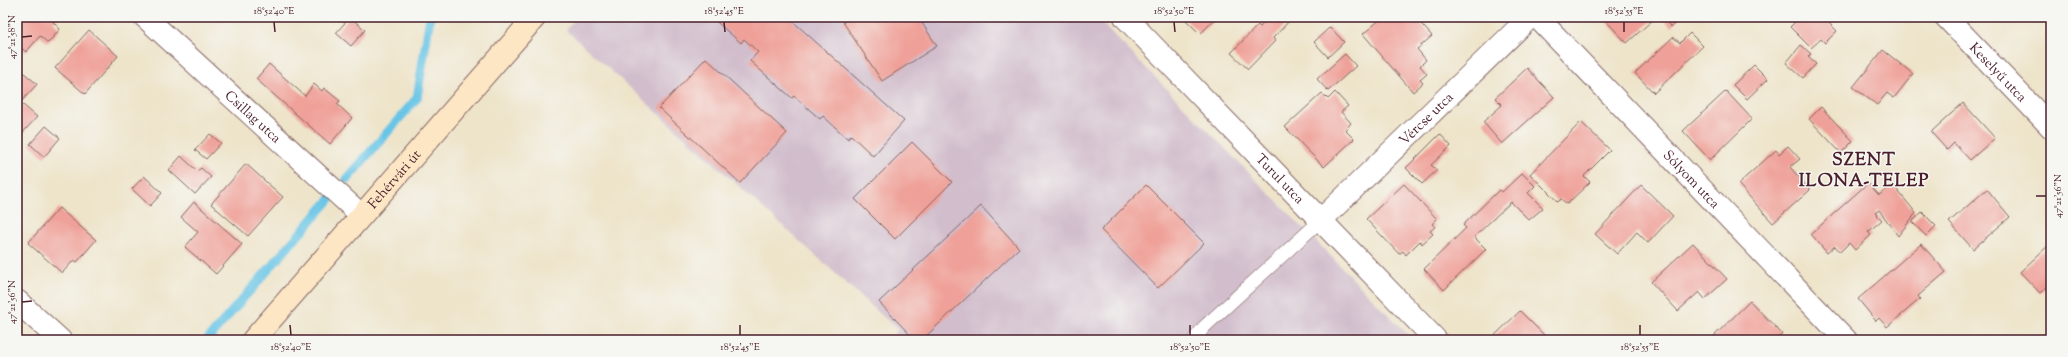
<svg xmlns="http://www.w3.org/2000/svg" width="2068" height="357" viewBox="0 0 2068 357" font-family="'Sorts Mill Goudy',serif">
<rect width="100%" height="100%" fill="#f6f6f2"/>
<filter id="ink" filterUnits="userSpaceOnUse"><feTurbulence type="fractalNoise" baseFrequency=".025" numOctaves="2"/><feDisplacementMap in="SourceGraphic" scale="8" xChannelSelector="R" yChannelSelector="G"/><feConvolveMatrix kernelMatrix="1 2 1 2 8 2 1 2 1" color-interpolation-filters="sRGB"/></filter>
<filter id="wash" filterUnits="userSpaceOnUse"><feTurbulence type="fractalNoise" baseFrequency=".012" numOctaves="4" result="noise"/><feDisplacementMap in="SourceGraphic" scale="16" xChannelSelector="R" yChannelSelector="G"/><feGaussianBlur stdDeviation="0.9" result="paint"/><feColorMatrix in="noise" values="0 0 0 0 0 0 0 0 0 0 0 0 0 0 0 0 0 1.4 0 .05"/><feComposite in="paint" operator="in"/></filter>
<g filter="url(#wash)">
<rect width="100%" height="100%" fill="#eee4ca"/>
<path fill="#d1bdcc" d="M 577,17 L 1096,17 L 1413,340 L 889,340 L 898,330 L 566,30 Z"/>
<g fill="none" stroke-linecap="round" stroke-linejoin="round">
<path stroke="#68c5e6" stroke-width="9" d="M 347,179 L 417,98 L 430,17
M 207,340 L 330,199"/>
</g>
<g id="blocks">
<path fill="#efa199" d="M 17,17 L 58,17 L 53,22 L 60,29 L 48,43 L 40,36 L 26,52 L 17,44 Z
M 350,17 L 365,30 L 351,46 L 336,33 Z
M 711,17 L 788,17 L 904,121 L 873,156 L 851,135 L 848,139 L 823,116 L 820,119 L 794,96 L 792,98 L 750,61 L 758,52 L 744,39 L 741,43 Z
M 850,17 L 918,17 L 937,46 L 882,81 L 843,22 Z
M 1183,17 L 1217,17 L 1200,34 Z
M 1270,17 L 1292,18 L 1273,38 L 1275,41 L 1248,69 L 1231,53 L 1258,25 L 1260,27 Z
M 1383,17 L 1415,17 L 1432,36 L 1417,49 L 1426,60 L 1420,66 L 1427,74 L 1420,80 L 1423,83 L 1413,92 L 1363,34 Z
M 1602,17 L 1656,17 L 1627,43 Z
M 1662,17 L 1681,17 L 1671,27 Z
M 1800,17 L 1823,17 L 1837,31 L 1825,43 L 1821,39 L 1811,48 L 1790,27 Z
M 1330,27 L 1344,42 L 1328,57 L 1314,42 Z
M 89,30 L 118,56 L 85,94 L 55,68 Z
M 1690,33 L 1703,46 L 1654,93 L 1635,73 L 1673,37 L 1680,43 Z
M 1801,45 L 1811,54 L 1808,57 L 1816,64 L 1803,78 L 1786,63 Z
M 1883,50 L 1913,74 L 1894,98 L 1887,93 L 1877,105 L 1853,87 Z
M 1345,54 L 1356,66 L 1328,91 L 1317,79 Z
M 706,58 L 787,133 L 740,183 L 659,108 Z
M 269,64 L 305,96 L 314,84 L 322,91 L 324,88 L 340,101 L 337,104 L 352,118 L 330,144 L 256,79 Z
M 1754,65 L 1768,79 L 1747,99 L 1733,85 Z
M 17,67 L 37,84 L 22,101 L 17,96 Z
M 1527,68 L 1554,97 L 1502,144 L 1483,122 L 1502,105 L 1495,98 Z
M 1726,91 L 1752,119 L 1710,160 L 1683,131 Z
M 1335,92 L 1348,106 L 1341,112 L 1351,123 L 1345,130 L 1354,139 L 1324,167 L 1285,127 L 1322,93 L 1328,99 Z
M 1963,103 L 1995,138 L 1970,160 L 1954,143 L 1947,150 L 1931,132 Z
M 22,104 L 37,117 L 17,139 L 17,109 Z
M 1821,107 L 1853,141 L 1841,153 L 1809,119 Z
M 1581,122 L 1610,150 L 1584,176 L 1590,182 L 1567,204 L 1561,199 L 1558,202 L 1530,174 Z
M 46,126 L 60,138 L 44,157 L 30,144 Z
M 210,134 L 221,143 L 206,159 L 195,150 Z
M 1440,134 L 1451,146 L 1431,165 L 1437,170 L 1422,184 L 1406,168 Z
M 912,142 L 952,182 L 895,239 L 855,199 Z
M 1788,146 L 1800,159 L 1790,167 L 1810,190 L 1773,223 L 1738,184 L 1776,150 L 1779,154 Z
M 181,156 L 197,171 L 201,168 L 211,177 L 195,194 L 169,170 Z
M 246,164 L 283,197 L 248,236 L 211,204 Z
M 1522,173 L 1535,186 L 1528,193 L 1543,208 L 1529,220 L 1511,202 L 1474,237 L 1486,249 L 1444,290 L 1424,269 L 1466,228 L 1463,225 L 1499,190 L 1502,192 Z
M 144,176 L 162,193 L 150,206 L 132,189 Z
M 1868,183 L 1879,195 L 1893,185 L 1916,213 L 1898,236 L 1879,210 L 1875,213 L 1882,220 L 1868,232 L 1871,235 L 1855,250 L 1849,243 L 1840,252 L 1835,246 L 1827,253 L 1811,234 Z
M 1404,184 L 1437,219 L 1432,224 L 1435,227 L 1430,231 L 1433,234 L 1422,244 L 1420,241 L 1406,255 L 1403,251 L 1399,254 L 1366,219 Z
M 1146,185 L 1204,243 L 1158,288 L 1101,230 Z
M 1641,185 L 1673,216 L 1648,243 L 1637,232 L 1617,254 L 1595,234 Z
M 1987,189 L 2010,217 L 1973,249 L 1949,222 Z
M 194,202 L 242,244 L 216,274 L 185,247 L 198,232 L 181,217 Z
M 981,206 L 1019,248 L 922,340 L 915,340 L 879,302 Z
M 59,208 L 96,240 L 77,262 L 74,260 L 62,273 L 28,243 Z
M 1922,212 L 1936,226 L 1926,236 L 1912,222 Z
M 1693,243 L 1727,279 L 1705,299 L 1699,292 L 1678,311 L 1651,282 Z
M 2051,243 L 2051,282 L 2040,293 L 2020,272 Z
M 1921,244 L 1946,272 L 1918,296 L 1920,299 L 1887,327 L 1879,318 L 1876,321 L 1858,299 Z
M 1750,301 L 1782,334 L 1776,340 L 1710,340 Z
M 1520,311 L 1549,340 L 1490,340 Z"/>
</g>
</g>
<g filter="url(#ink)">
<use href="#blocks" fill-opacity="0" stroke="#836463" stroke-width="1"/>
<g fill="none" stroke-linecap="round" stroke-linejoin="round">
<defs>
<path id="lane" d="M 1194,340 L 1204,327 L 1321,220"/>
<g id="street">
<path id="s1" d="M 145,17 L 361,215"/>
<path id="s2" d="M 1125,17 L 1436,340"/>
<path id="s3" d="M 1537,17 L 1846,340"/>
<path id="s4" d="M 1946,17 L 2051,127"/>
<path id="s5" d="M 1321,220 L 1530,17"/>
<path d="M 17,301 L 60,340"/>
</g>
<g id="secondary">
<path id="s6" d="M 253,340 L 535,17"/>
</g>
</defs>
<use href="#lane" stroke="#836463" stroke-width="14"/>
<use href="#street" stroke="#836463" stroke-width="24"/>
<use href="#secondary" stroke="#836463" stroke-width="24"/>
<use href="#lane" stroke="#fff" stroke-width="13"/>
<use href="#street" stroke="#fff" stroke-width="22"/>
<use href="#secondary" stroke="#fce6c4" stroke-width="22"/>
</g>
</g>
<path fill="none" stroke="#4a1f2b" stroke-width="1.5" d="M 274,22 L 275,32M 724,22 L 725,32M 1174,22 L 1175,32M 1624,22 L 1624,32M 22,37 L 32,36M 2036,196 L 2046,196M 22,302 L 32,301M 290,325 L 291,335M 740,325 L 740,335M 1190,325 L 1190,335M 1640,325 L 1640,335"/>
<g text-anchor="middle" stroke-width="3" stroke-linejoin="round" paint-order="stroke">
<g font-size="14" fill="#4a1f2b" stroke="#f6f6f2">
<text dy="5" stroke="none"><textPath href="#s4" startOffset="76">Keselyű utca</textPath></text>
<text dy="5" stroke="none"><textPath href="#s1" startOffset="147">Csillag utca</textPath></text>
<text dy="5" stroke="none"><textPath href="#s5" startOffset="146">Vércse utca</textPath></text>
<text dy="5" stroke="none"><textPath href="#s6" startOffset="214">Fehérvári út</textPath></text>
<text dy="5" stroke="none"><textPath href="#s2" startOffset="224">Turul utca</textPath></text>
<text dy="5" stroke="none"><textPath href="#s3" startOffset="224">Sólyom utca</textPath></text>
</g>
<g font-size="18" font-weight="bold" letter-spacing="1" fill="#4a1f2b" stroke="#f6f6f2">
<text x="1864" y="165">SZENT<tspan x="1864" dy="21">ILONA-TELEP</tspan></text>
</g>
</g>
<rect width="2068" height="357" fill="none" stroke="#f6f6f2" stroke-width="44"/>
<rect x="22" y="22" width="2024" height="313" fill="none" stroke="#4a1f2b" stroke-width="1.5"/>
<g font-size="10" text-anchor="middle" fill="#4a1f2b">
<text x="274" y="14">18°52'40"E</text>
<text x="724" y="14">18°52'45"E</text>
<text x="1174" y="14">18°52'50"E</text>
<text x="1624" y="14">18°52'55"E</text>
<text transform="translate(11 37) rotate(-90)" y="4">47°21'58"N</text>
<text transform="translate(2057 196) rotate(-90)" y="4">47°21'56"N</text>
<text transform="translate(11 302) rotate(-90)" y="4">47°21'56"N</text>
<text x="291" y="350">18°52'40"E</text>
<text x="740" y="350">18°52'45"E</text>
<text x="1190" y="350">18°52'50"E</text>
<text x="1640" y="350">18°52'55"E</text>
</g>
</svg>
